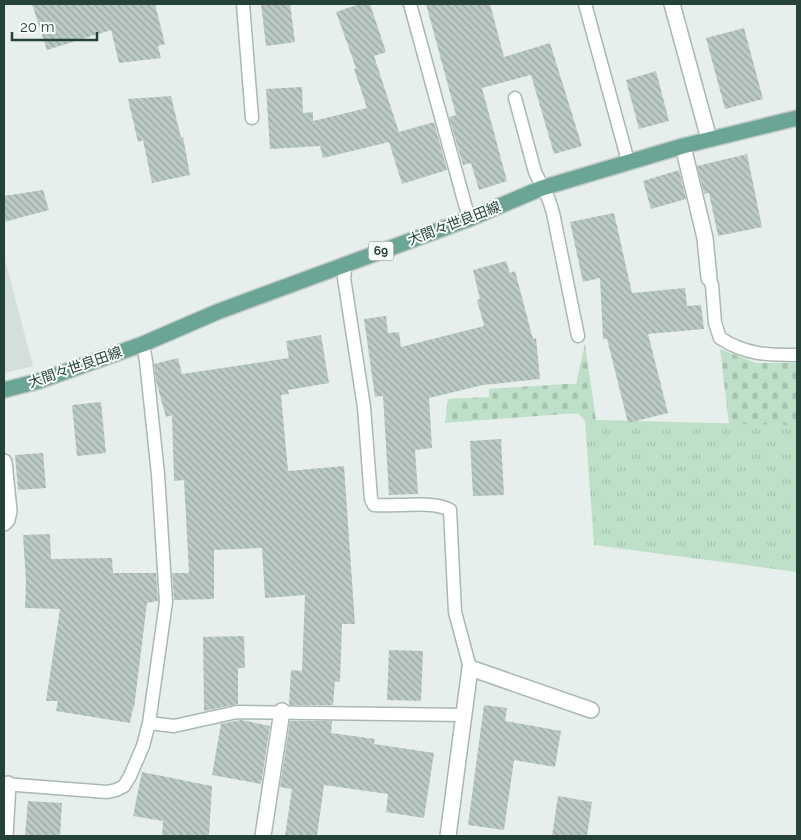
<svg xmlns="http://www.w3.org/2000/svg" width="801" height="840" viewBox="0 0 801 840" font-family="Raleway,'Noto Sans JP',sans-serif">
<defs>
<pattern id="grass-tufts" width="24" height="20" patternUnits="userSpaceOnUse" patternTransform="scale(1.25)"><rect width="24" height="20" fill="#bfe0c8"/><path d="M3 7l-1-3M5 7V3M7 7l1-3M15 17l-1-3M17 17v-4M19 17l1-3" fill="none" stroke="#a4c1ad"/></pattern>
<pattern id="cemetery-stones" width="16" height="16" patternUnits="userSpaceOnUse" patternTransform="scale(1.25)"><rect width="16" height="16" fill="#bfe0c8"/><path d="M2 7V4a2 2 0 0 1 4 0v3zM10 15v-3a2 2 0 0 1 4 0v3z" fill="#a4c1ad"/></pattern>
<pattern id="building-back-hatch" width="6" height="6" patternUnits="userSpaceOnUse" patternTransform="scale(1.25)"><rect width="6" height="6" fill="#bbcac4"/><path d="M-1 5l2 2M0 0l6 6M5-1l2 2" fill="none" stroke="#98a6a0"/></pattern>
</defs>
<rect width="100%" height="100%" fill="#e6efeb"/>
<path fill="#d4dfda" d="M 4,256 L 33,366 L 4,373 Z"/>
<path fill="url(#grass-tufts)" d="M 596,420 L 797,425 L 797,572 L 594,545 L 585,421 Z"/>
<path fill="url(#cemetery-stones)" d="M 585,344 L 596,420 L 585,421 L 578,413 L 445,423 L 448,399 L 489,397 L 489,389 L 566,384 L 576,384 Z
M 720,349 L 756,363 L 797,363 L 797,425 L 729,424 Z"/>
<path fill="url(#building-back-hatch)" d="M 32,4 L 155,4 L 165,44 L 158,46 L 161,58 L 119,63 L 111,30 L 47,50 Z
M 261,4 L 290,4 L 295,42 L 266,46 Z
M 360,4 L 370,4 L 386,52 L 374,56 L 399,132 L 434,122 L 447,170 L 402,184 L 389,142 L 323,158 L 320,146 L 270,149 L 266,89 L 302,87 L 303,113 L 313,112 L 313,121 L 367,108 L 354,69 L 356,68 L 336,12 Z
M 426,4 L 490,4 L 504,57 L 550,43 L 582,146 L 554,154 L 531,75 L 482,88 L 507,181 L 479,190 L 471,163 L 463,165 L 449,117 L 456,115 Z
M 744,28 L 763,99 L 725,109 L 706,38 Z
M 656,71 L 669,121 L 639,129 L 626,80 Z
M 171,96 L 181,138 L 183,137 L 190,175 L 152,183 L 143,140 L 138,142 L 128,99 Z
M 747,154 L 762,227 L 718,236 L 709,193 L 704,194 L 697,166 Z
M 679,170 L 686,199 L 651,209 L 643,181 Z
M 43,190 L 49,210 L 4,222 L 4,196 Z
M 614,213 L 632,293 L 685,288 L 687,306 L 701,305 L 704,329 L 648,334 L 668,413 L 628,423 L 607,339 L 603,339 L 600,278 L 583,282 L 570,222 Z
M 506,261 L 510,273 L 515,271 L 533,339 L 536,338 L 540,379 L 483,385 L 429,398 L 432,448 L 415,450 L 418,494 L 389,495 L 383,396 L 375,397 L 364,319 L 386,316 L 388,333 L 399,332 L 401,347 L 484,326 L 477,300 L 480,299 L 473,270 Z
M 321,335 L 329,383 L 288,390 L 289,394 L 281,395 L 288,471 L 344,466 L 355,624 L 342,624 L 340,682 L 335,681 L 333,705 L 289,705 L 291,670 L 302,671 L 305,595 L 265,598 L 262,548 L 214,550 L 214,599 L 174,600 L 172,573 L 189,573 L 184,480 L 174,481 L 172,415 L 166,417 L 156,381 L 154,364 L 178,358 L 182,374 L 289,358 L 286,341 Z
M 101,402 L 106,453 L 77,456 L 72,405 Z
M 501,439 L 504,495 L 473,496 L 470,441 Z
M 43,453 L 46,488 L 18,490 L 15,455 Z
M 50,534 L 51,559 L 112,558 L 113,573 L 156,573 L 158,601 L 147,603 L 134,708 L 133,708 L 130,723 L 56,711 L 58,701 L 46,701 L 60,609 L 25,608 L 26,582 L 23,535 Z
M 244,636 L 245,668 L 238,668 L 238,704 L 204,711 L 203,637 Z
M 389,650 L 423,651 L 421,701 L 387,700 Z
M 484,705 L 507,708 L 505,721 L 561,731 L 555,767 L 514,760 L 504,830 L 468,825 Z
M 241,720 L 270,726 L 261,784 L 212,775 L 221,724 Z
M 290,721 L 332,721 L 331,733 L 375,739 L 374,744 L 434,753 L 424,818 L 386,812 L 388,794 L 324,785 L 317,836 L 285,836 L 292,789 L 280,787 Z
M 142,772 L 212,786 L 209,836 L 162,836 L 163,821 L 133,816 Z
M 558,796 L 592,802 L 587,836 L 552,836 Z
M 28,801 L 62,803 L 60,836 L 25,835 Z"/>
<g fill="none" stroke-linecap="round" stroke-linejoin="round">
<defs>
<path id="lane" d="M 243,4 L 252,118
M 410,4 L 469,219
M 585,4 L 628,161
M 515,98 L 535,172 L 549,200 L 553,213 L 578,336
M 346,263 L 344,278 L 364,407 L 371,499 L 374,505 C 396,507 432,500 450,510 L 455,612 L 470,668
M 709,278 L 712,285 L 715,323 L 720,338 C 746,355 768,355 797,355
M 149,723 L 174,726 L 237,712 L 465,715
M 4,784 L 107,792 L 116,790 L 124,786 L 130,776 L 143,746 L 149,723 L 166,602 L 158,474 L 146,361 L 143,344"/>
<path id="street" d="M 672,4 L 709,139
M 683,146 L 705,238 L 709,278
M 4,462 L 9,511 L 7,520 L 4,523
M 5,836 L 8,784
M 263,836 L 282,711
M 448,836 L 470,668 L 591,710"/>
<path id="primary" d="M 4,390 L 39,381 L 143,344 L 217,312 L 469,219 L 542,188 L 683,146 L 797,118"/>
</defs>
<use href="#lane" stroke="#a8b8b2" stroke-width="15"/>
<use href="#street" stroke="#a8b8b2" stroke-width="18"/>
<use href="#primary" stroke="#c2cac8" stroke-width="18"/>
<use href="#lane" stroke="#fff" stroke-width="12"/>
<use href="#street" stroke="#fff" stroke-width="15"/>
<use href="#primary" stroke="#6aa596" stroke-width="15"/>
</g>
<g text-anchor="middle" stroke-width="4" stroke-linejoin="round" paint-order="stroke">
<rect fill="#f7fbf9" stroke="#637a73" stroke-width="1" x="368.5" y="241.5" width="25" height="19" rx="4"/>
<g font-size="12" font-weight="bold" fill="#24423a">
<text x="381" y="255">69</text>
</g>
<g font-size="14" fill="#24423a" stroke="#f7fbf9">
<text transform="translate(454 223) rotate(-21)" y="5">大間々世良田線</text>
<text transform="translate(75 367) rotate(-19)" y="5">大間々世良田線</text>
</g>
</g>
<rect width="801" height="840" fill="none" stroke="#24423a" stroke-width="10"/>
<path d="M12 32v8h85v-8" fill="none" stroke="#24423a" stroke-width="2.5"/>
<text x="20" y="32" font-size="15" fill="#24423a" stroke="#f7fbf9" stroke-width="4" paint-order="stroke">20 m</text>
</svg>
